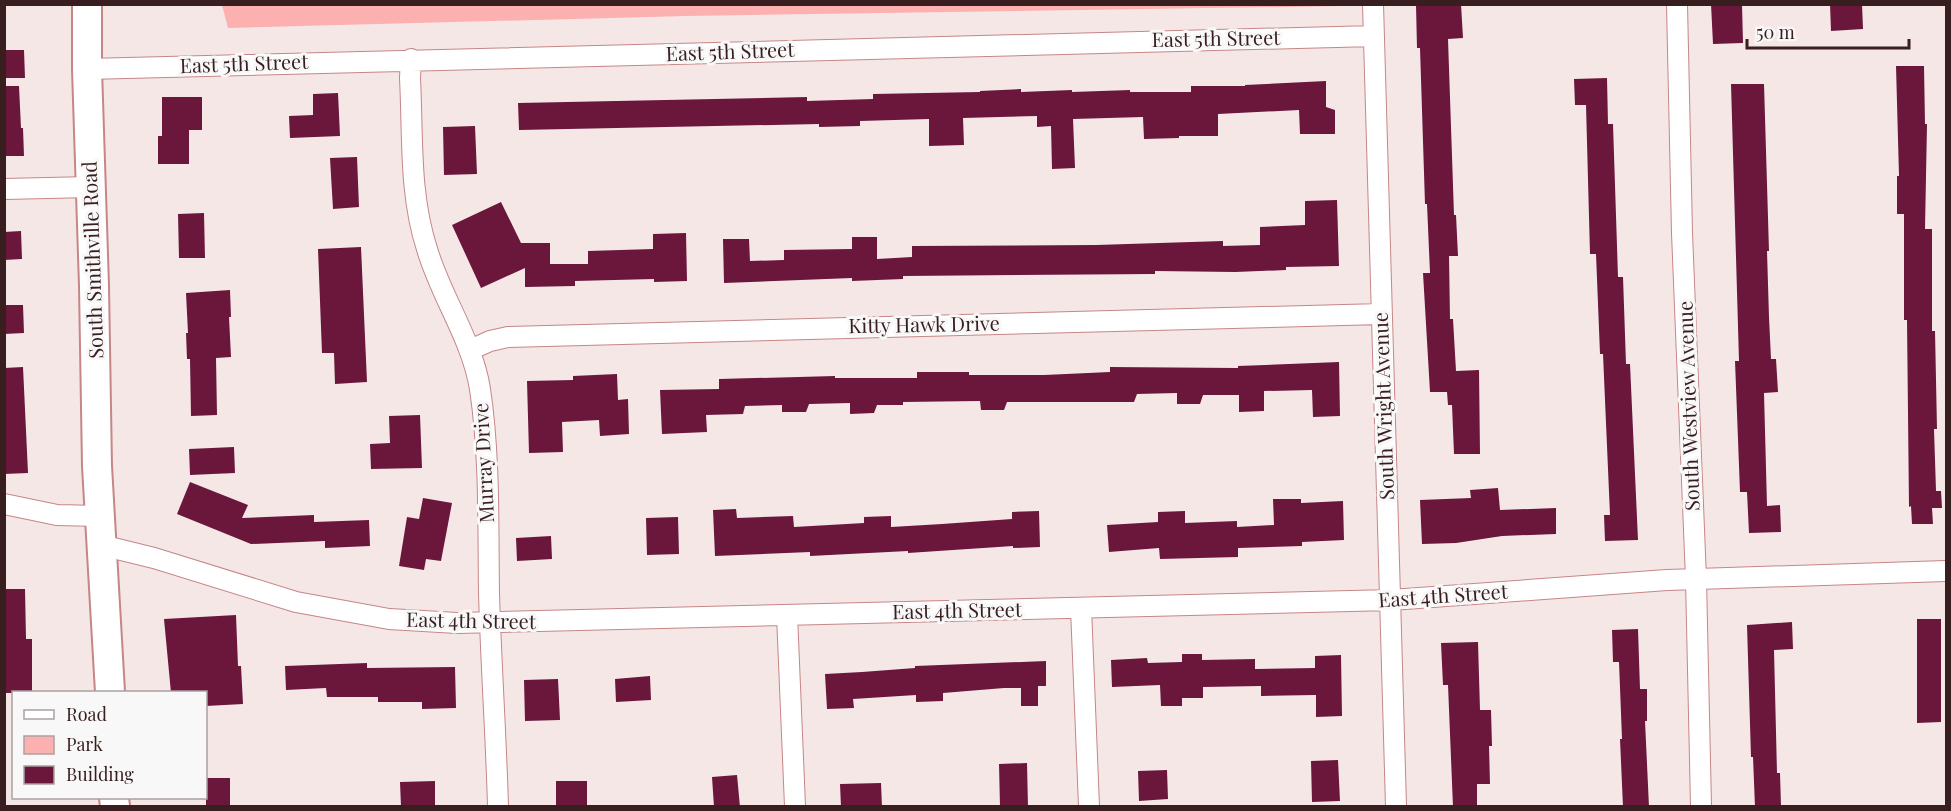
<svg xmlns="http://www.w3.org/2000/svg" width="1951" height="811" viewBox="0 0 1951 811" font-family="'Playfair Display',serif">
<rect width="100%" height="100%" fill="#f6e7e7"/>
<path fill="#fcb0b0" d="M 1345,4 L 1345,6 L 686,16 L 228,28 L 222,5 Z"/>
<path fill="#6a173b" d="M 1461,4 L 1463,38 L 1448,39 L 1454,215 L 1456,215 L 1458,256 L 1449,256 L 1450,319 L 1453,319 L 1456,371 L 1479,370 L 1480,454 L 1454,454 L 1452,405 L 1448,405 L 1447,392 L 1430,392 L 1423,273 L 1430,273 L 1427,204 L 1425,204 L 1420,48 L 1417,48 L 1416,5 Z
M 1711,4 L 1742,4 L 1743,43 L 1713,44 Z
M 1830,4 L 1862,4 L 1863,29 L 1831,31 Z
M 4,50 L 24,50 L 25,78 L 4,78 Z
M 1896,66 L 1924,66 L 1925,124 L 1927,124 L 1925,229 L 1932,229 L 1932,331 L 1935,331 L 1937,429 L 1934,429 L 1936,491 L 1941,491 L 1942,508 L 1932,508 L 1933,524 L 1912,524 L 1911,506 L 1909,507 L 1907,320 L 1904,320 L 1904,214 L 1897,214 L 1897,176 L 1899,176 Z
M 1607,78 L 1608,124 L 1613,124 L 1618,277 L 1623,277 L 1626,364 L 1630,364 L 1638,540 L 1605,541 L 1604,515 L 1610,515 L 1603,354 L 1600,354 L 1596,254 L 1590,254 L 1586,105 L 1575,105 L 1574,79 Z
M 1326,81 L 1326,107 L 1335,110 L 1335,134 L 1300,134 L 1299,110 L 1218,114 L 1218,136 L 1179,136 L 1179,138 L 1144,139 L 1143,117 L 1073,119 L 1075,168 L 1052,169 L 1051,126 L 1037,127 L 1037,116 L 963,118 L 964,145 L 929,146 L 929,119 L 860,121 L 860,126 L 819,127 L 819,124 L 519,130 L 518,103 L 807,97 L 807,101 L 873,99 L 873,94 L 980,92 L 980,91 L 1021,89 L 1021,92 L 1072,90 L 1072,92 L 1130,90 L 1130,92 L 1191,92 L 1191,86 L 1245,86 L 1245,85 Z
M 1731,84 L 1764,84 L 1769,251 L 1767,251 L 1769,317 L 1771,359 L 1776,359 L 1778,392 L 1764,393 L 1767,506 L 1780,505 L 1781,532 L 1749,533 L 1747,492 L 1740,492 L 1735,361 L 1739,361 Z
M 4,86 L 19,86 L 21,128 L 23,128 L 24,156 L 4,156 Z
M 338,93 L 340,136 L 290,138 L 289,116 L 313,115 L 313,94 Z
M 162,97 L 202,97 L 202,130 L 189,130 L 189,164 L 158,164 L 158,136 L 162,136 Z
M 475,126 L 477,174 L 444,175 L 443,127 Z
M 357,157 L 359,207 L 333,209 L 330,158 Z
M 1337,200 L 1339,266 L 1286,267 L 1286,270 L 1235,272 L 1155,271 L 1155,274 L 903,276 L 903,279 L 852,281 L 852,278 L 724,283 L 723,239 L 749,239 L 750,261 L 784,260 L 784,250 L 852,249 L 852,237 L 877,237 L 877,259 L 912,257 L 912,246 L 1096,245 L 1223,241 L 1223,246 L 1260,245 L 1260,227 L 1305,225 L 1305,201 Z
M 501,202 L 521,243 L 550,243 L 550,264 L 588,264 L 588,251 L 653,249 L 653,234 L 686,233 L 687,281 L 654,282 L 654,279 L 575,281 L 575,286 L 525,287 L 525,268 L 481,288 L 452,225 Z
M 204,213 L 205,258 L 179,258 L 178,214 Z
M 21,231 L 22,259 L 4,260 L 4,232 Z
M 361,247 L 367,382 L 335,384 L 334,353 L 322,353 L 318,249 Z
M 230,290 L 231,317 L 229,317 L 231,357 L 216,358 L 217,415 L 191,416 L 190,359 L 187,359 L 186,333 L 188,333 L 186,293 Z
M 4,305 L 23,305 L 24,333 L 4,334 Z
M 1339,362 L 1340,416 L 1313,417 L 1312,390 L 1264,391 L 1264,411 L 1239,412 L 1239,395 L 1203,395 L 1200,404 L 1177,404 L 1177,393 L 1137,394 L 1134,402 L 1007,402 L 1004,410 L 981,410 L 980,401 L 903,402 L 903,405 L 877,405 L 874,413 L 850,414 L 850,403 L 809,404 L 806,412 L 782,412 L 782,405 L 745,406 L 743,414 L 706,415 L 707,432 L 662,434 L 660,390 L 719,389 L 719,379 L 835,376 L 835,378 L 917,378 L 917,372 L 969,372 L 969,375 L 1044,375 L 1110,372 L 1110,367 L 1238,368 L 1238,366 Z
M 23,367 L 28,473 L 4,474 L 4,368 Z
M 617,374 L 618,400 L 628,399 L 629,434 L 600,436 L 599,420 L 562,422 L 563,452 L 529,453 L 527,381 L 573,380 L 573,376 Z
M 420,415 L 422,468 L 371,469 L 370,444 L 390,443 L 389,416 Z
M 234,447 L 235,473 L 190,475 L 189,449 Z
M 190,482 L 248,505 L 242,518 L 314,515 L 314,522 L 369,520 L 370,546 L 325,548 L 325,541 L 251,544 L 177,514 Z
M 1498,488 L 1500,510 L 1556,508 L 1556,534 L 1502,536 L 1456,543 L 1422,544 L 1420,500 L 1471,498 L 1470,490 Z
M 423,498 L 452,503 L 441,561 L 426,559 L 424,570 L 399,566 L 407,517 L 419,519 Z
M 1273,499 L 1301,499 L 1301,503 L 1343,501 L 1344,540 L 1302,542 L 1302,546 L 1238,548 L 1238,557 L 1160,559 L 1159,548 L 1109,552 L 1107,525 L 1158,522 L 1158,512 L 1185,511 L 1185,523 L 1237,521 L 1237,527 L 1274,525 Z
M 736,509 L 737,518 L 793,516 L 794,527 L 864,523 L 864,517 L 891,516 L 891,527 L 942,524 L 1012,519 L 1012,512 L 1039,511 L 1040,547 L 1013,548 L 1013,546 L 908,553 L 908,551 L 810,556 L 810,552 L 715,556 L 713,510 Z
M 678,517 L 679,554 L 647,555 L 646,518 Z
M 551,536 L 552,559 L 517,561 L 516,538 Z
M 4,589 L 25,589 L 26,639 L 32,639 L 32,693 L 4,693 Z
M 236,615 L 238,666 L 241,666 L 243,704 L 206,706 L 206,693 L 171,693 L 164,619 Z
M 1917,619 L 1941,619 L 1941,722 L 1917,723 Z
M 1792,622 L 1793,649 L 1774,650 L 1777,773 L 1780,773 L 1781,806 L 1755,807 L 1753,757 L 1751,757 L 1747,625 Z
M 1638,629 L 1640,689 L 1647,689 L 1647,721 L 1645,721 L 1649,807 L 1623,807 L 1620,739 L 1622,739 L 1619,662 L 1613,662 L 1612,630 Z
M 1478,642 L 1480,710 L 1491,710 L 1492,746 L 1489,746 L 1490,784 L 1477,784 L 1477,807 L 1453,807 L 1448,685 L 1443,685 L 1441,643 Z
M 1182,654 L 1202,654 L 1202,660 L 1255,659 L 1255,669 L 1315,668 L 1315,656 L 1341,655 L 1342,716 L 1316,717 L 1316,695 L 1261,696 L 1261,686 L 1203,687 L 1203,698 L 1182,698 L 1182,706 L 1161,706 L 1160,685 L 1112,687 L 1111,660 L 1147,658 L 1148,663 L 1182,662 Z
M 1046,661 L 1046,686 L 1038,686 L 1038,706 L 1021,706 L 1021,688 L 1004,688 L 943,693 L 943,701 L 916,702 L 916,695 L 853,699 L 854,708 L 827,709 L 825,674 L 862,672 L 915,668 L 915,666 Z
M 367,663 L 367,668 L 455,667 L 456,708 L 422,709 L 422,702 L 378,702 L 378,697 L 327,697 L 326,688 L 286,690 L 285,666 Z
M 650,676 L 651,700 L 616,702 L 615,679 Z
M 558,679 L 560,720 L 525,721 L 524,680 Z
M 1338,760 L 1340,801 L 1312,802 L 1311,761 Z
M 1027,763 L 1028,807 L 1000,807 L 999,764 Z
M 1167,770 L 1168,799 L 1139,801 L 1138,771 Z
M 737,775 L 740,807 L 714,807 L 712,777 Z
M 206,778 L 230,778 L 230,807 L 206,807 Z
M 435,781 L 435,807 L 401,807 L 400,782 Z
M 556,781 L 587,781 L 587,807 L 556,807 Z
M 881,783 L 882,807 L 841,807 L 840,784 Z"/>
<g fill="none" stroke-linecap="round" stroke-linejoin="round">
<defs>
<path id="minor" d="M 1373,4 L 1396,806
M 1677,4 L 1682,233 L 1696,579 L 1701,806
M 411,59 L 410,78 C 413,135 409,194 427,249 C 441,297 472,339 480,389 C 490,456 488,525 489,593 C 491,664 496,735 498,806
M 87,69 L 1374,36
M 4,189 L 91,187
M 470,350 L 490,341 L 508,337 L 1381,314
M 4,504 L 57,515 L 99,516
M 101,545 L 154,558 L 296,602 L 389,619 L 457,623 L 1391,600 L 1667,580 L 1946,571
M 1081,608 L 1089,806
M 787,615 L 795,806"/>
<path id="secondary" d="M 87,4 L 87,69 L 94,286 L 97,466 L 110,692
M 114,798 L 115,806"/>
</defs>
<use href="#minor" stroke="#c68686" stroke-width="22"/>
<use href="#secondary" stroke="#c68686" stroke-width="32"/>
<use href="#minor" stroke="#fff" stroke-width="20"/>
<use href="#secondary" stroke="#fff" stroke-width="28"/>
</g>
<g text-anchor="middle" stroke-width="6" stroke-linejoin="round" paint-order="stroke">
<g font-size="20" fill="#381e1f" stroke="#f8f8f8">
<text transform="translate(1216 39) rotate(-1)" y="7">East 5th Street</text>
<text transform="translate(730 52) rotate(-2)" y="7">East 5th Street</text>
<text transform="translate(244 64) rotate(-2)" y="7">East 5th Street</text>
<text transform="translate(93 260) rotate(-92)" y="7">South Smithville Road</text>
<text transform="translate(924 325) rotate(-1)" y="7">Kitty Hawk Drive</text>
<text transform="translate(1384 406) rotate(-92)" y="7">South Wright Avenue</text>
<text transform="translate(1689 406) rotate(-92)" y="7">South Westview Avenue</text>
<text transform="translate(484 463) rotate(-93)" y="7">Murray Drive</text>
<text transform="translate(1443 596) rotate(-4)" y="7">East 4th Street</text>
<text transform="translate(957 611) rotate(-1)" y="7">East 4th Street</text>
<text transform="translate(471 621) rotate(1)" y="7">East 4th Street</text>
</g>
</g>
<rect width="1951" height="811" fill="none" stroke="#381e1f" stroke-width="12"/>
<rect x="12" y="691" width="195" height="108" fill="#f8f8f8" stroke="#aba1a1" stroke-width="1.5"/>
<rect x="24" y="710" width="30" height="9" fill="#ffffff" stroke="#aba1a1" stroke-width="1.5"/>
<text x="66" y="721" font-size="18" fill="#381e1f">Road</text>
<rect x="24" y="736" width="30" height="18" fill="#fcb0b0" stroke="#aba1a1" stroke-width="1.5"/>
<text x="66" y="751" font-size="18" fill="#381e1f">Park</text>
<rect x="24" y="766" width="30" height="18" fill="#6a173b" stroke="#aba1a1" stroke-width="1.5"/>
<text x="66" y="781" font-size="18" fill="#381e1f">Building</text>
<path d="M1747 39v9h162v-9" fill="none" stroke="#381e1f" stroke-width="3"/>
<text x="1756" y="39" font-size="18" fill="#381e1f" stroke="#f8f8f8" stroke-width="4.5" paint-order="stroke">50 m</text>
</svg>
